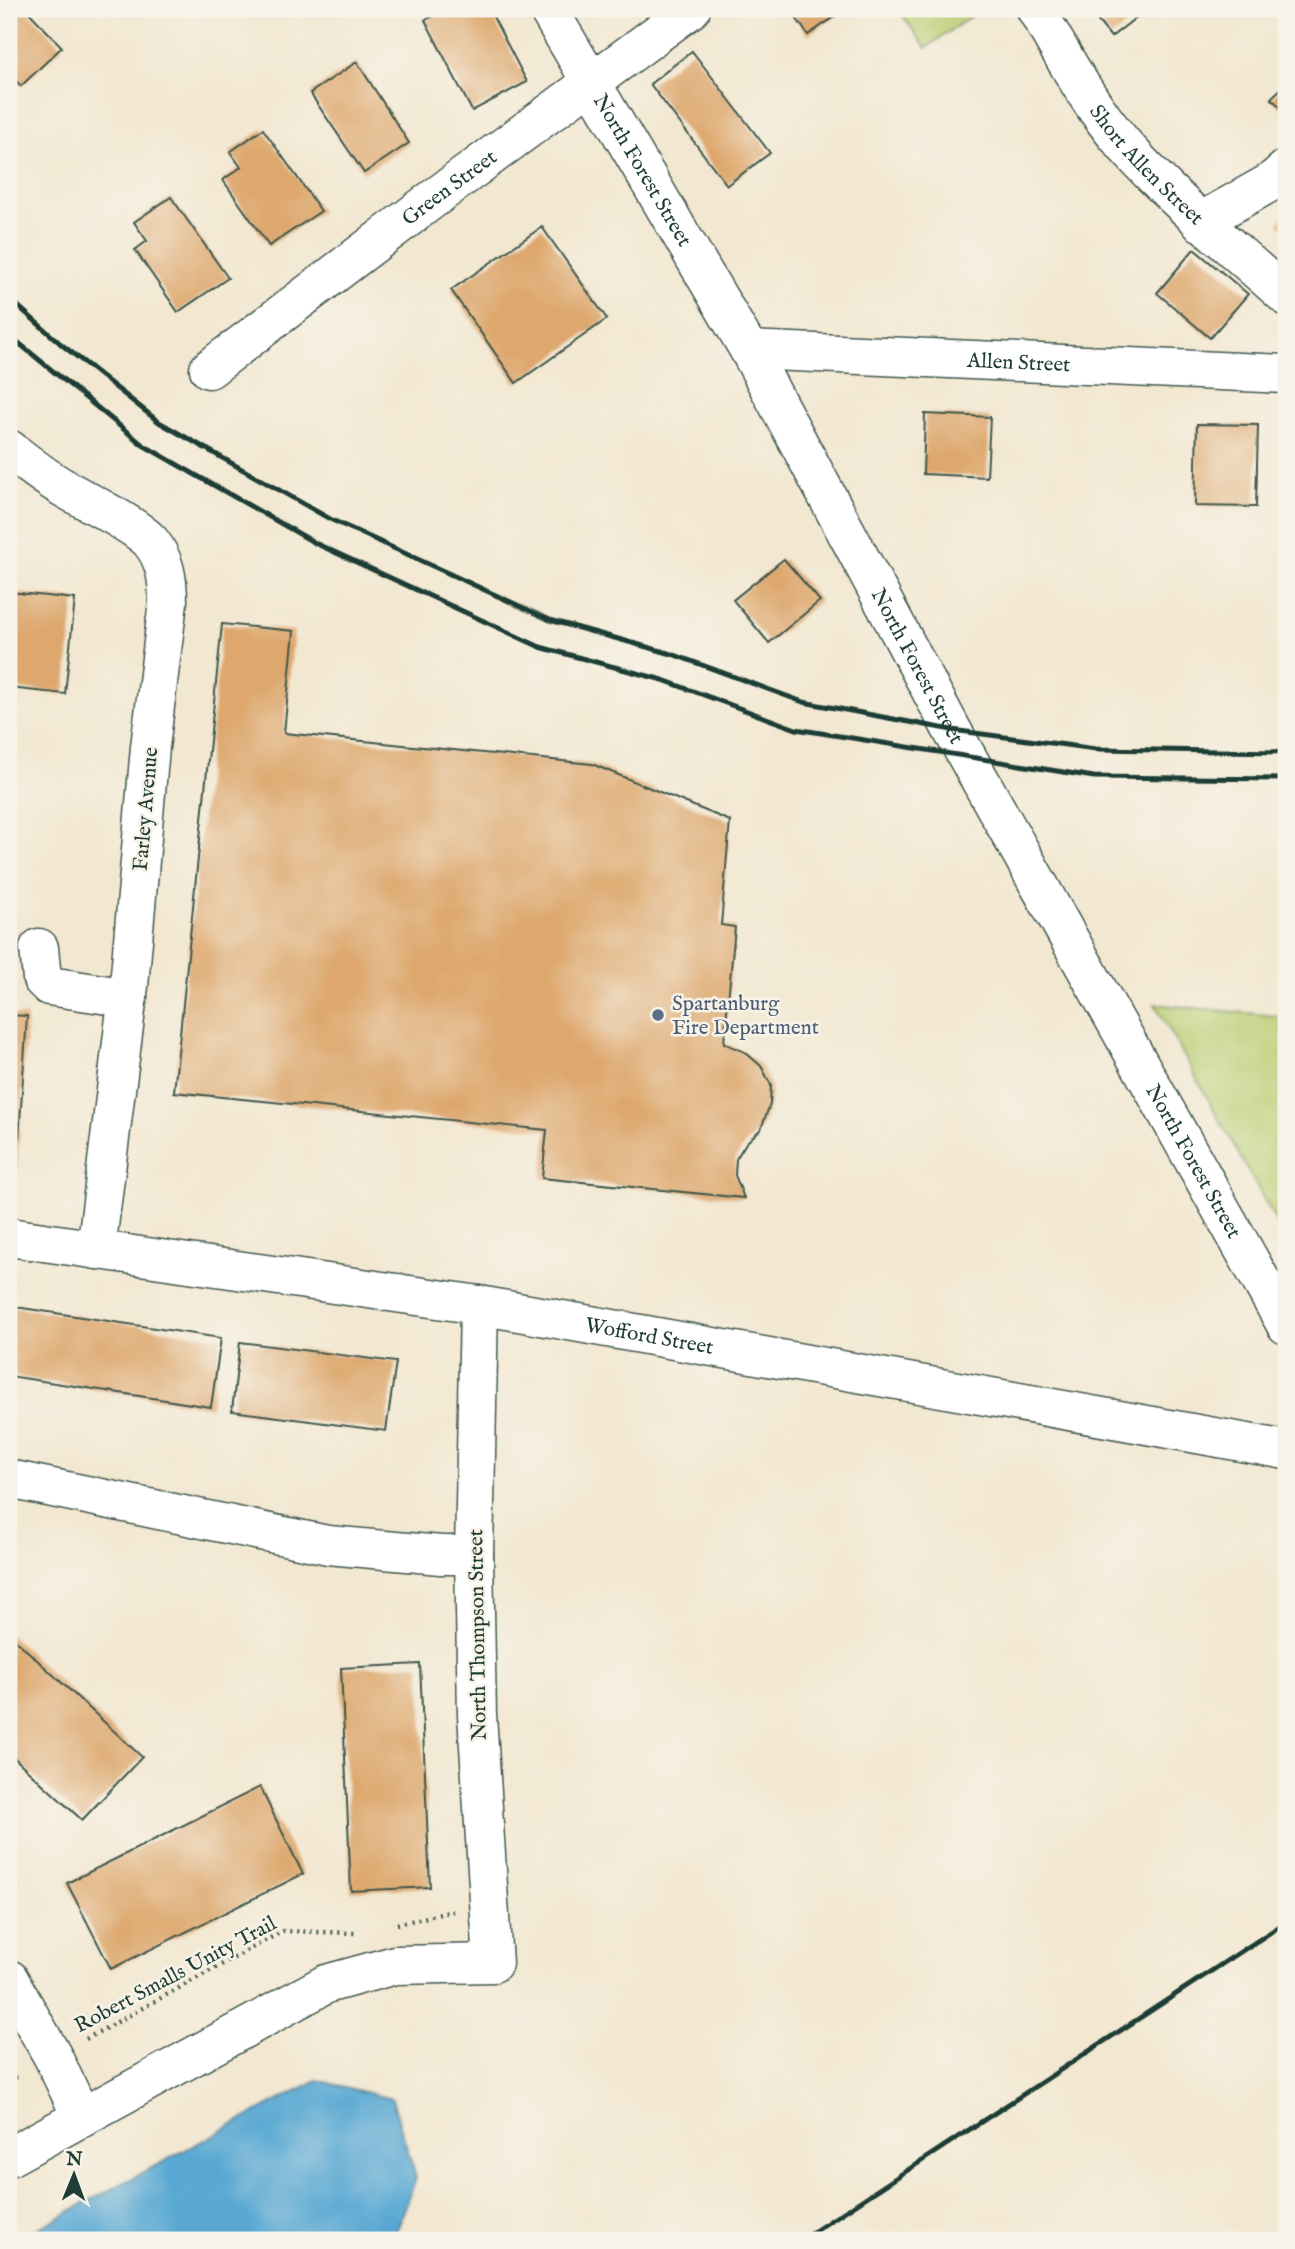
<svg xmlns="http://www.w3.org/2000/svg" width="1295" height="2249" viewBox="0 0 1295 2249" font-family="'IM FELL English',serif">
<rect width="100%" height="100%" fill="#f7f3e8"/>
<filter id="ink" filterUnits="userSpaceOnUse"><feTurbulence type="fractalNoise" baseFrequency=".0143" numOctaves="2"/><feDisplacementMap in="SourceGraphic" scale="14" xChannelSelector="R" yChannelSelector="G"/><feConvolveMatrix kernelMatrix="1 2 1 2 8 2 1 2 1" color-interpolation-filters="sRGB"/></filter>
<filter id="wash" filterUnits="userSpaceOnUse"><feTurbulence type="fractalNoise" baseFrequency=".00686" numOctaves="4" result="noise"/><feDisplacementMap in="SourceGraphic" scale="28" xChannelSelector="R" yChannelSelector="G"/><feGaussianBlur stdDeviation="1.57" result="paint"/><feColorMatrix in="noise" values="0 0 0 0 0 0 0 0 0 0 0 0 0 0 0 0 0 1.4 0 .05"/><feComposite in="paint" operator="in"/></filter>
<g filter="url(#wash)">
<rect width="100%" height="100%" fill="#f2e7d0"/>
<path fill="#b9cd71" stroke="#6c8552" stroke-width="2" d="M 898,9 L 981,9 L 926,48 Z
M 1155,1004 L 1286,1017 L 1286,1239 Z"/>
<path fill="#59a8d3" stroke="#3c7284" stroke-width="2" d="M 317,2080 L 392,2099 L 416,2178 L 393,2240 L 16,2240 Z"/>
<g id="blocks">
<path fill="#dda76d" d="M 9,9 L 26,9 L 62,47 L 21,86 L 9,74 Z
M 448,9 L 489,9 L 527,82 L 472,111 L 425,20 Z
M 790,9 L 839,9 L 841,12 L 808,35 Z
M 1088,9 L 1147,9 L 1111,37 Z
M 692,51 L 770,153 L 727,185 L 650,84 Z
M 357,62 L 409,143 L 364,173 L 310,93 Z
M 1286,84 L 1286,113 L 1271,98 Z
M 263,129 L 321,211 L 269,246 L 223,180 L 241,167 L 230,152 Z
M 171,197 L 228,278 L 178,312 L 135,250 L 147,241 L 134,222 Z
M 1286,215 L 1286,231 L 1278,223 Z
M 542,227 L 607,319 L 516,383 L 451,290 Z
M 1194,249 L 1248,294 L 1210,338 L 1157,293 Z
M 925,414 L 990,417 L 987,477 L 923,474 Z
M 1197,424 L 1258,425 L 1256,507 L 1195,506 Z
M 784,559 L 820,601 L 769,643 L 733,600 Z
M 9,592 L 75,599 L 65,694 L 9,688 L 13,652 L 9,651 Z
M 222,624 L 294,631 L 284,733 L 592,764 L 730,821 L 721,925 L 735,927 L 724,1043 L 745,1052 L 761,1066 L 771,1085 L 770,1104 L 761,1129 L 746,1143 L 736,1159 L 735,1175 L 744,1198 L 542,1178 L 547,1130 L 174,1092 Z
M 9,1015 L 27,1016 L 17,1168 L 9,1168 Z
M 9,1306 L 221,1338 L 211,1407 L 9,1376 Z
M 240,1342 L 396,1362 L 386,1431 L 232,1411 Z
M 9,1634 L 142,1757 L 82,1820 L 9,1753 Z
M 420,1664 L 430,1887 L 351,1891 L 341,1668 Z
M 260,1787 L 303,1874 L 111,1969 L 67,1883 Z"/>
</g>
</g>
<g filter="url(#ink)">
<use href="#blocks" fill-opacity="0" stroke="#3f564b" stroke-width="2"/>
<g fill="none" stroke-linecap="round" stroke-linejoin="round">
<defs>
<g id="minor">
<path id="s1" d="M 548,9 L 749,350 L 952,730 L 1286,1325"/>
<path id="s2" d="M 1036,9 C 1064,57 1089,105 1126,147 C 1175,202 1232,247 1286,296"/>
<path d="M 1200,222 L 1271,182 L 1286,169"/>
<path id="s3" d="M 749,350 L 1286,374"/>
<path id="s4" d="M 209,369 L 433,199 L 691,9"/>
<path d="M 9,449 C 26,462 43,476 62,487 C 85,501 133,523 150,541 C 165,559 168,579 168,602 L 150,747 L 129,986 L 96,1250"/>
<path d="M 39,948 L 42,979 L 49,986 L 128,998"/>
<path id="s5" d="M 9,1237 L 479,1305 L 1286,1450"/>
<path d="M 9,1479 L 328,1545 L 441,1555 L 474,1555"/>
<path d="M 9,1979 L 53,2057 L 82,2118"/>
<path d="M 9,2157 L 326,1984 L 395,1965 L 493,1963 L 477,1715 L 474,1555 L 479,1305"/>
</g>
</defs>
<use href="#minor" stroke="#3f564b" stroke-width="41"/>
<path stroke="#3f564b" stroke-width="4.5" stroke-dasharray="2 5" stroke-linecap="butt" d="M 397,1924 L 453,1911
M 86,2039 L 283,1931 L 358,1933
M 9,2081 L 20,2075"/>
<use href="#minor" stroke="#fff" stroke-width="38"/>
<path stroke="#1f3d34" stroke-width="5" d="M 9,298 L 61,344 L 159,422 L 330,519 L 550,620 L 672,654 L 803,702 L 952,730 L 1096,749 L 1286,752
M 9,335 L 143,445 L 317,544 L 540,647 L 663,680 L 796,729 L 1094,777 L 1286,779
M 801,2240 L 1286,1922"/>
</g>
</g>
<circle fill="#5c6f8a" stroke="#f7f3e8" stroke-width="2.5" cx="658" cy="1015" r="7"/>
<g text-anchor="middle" stroke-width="5" stroke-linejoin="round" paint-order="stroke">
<g font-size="21" fill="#1f3d34" stroke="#f7f3e8">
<text dy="7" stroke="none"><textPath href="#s2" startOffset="192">Short Allen Street</textPath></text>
<text dy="7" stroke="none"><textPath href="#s1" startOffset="187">North Forest Street</textPath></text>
<text dy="7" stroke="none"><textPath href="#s4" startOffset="301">Green Street</textPath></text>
<text dy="7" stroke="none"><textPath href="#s3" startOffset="270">Allen Street</textPath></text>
<text dy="7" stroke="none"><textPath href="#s1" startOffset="754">North Forest Street</textPath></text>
<text transform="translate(145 809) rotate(-85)" y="7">Farley Avenue</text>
<text dy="7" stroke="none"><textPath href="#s1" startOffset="1321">North Forest Street</textPath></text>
<text dy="7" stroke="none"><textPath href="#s5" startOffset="648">Wofford Street</textPath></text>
<text transform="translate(477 1635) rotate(-91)" y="7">North Thompson Street</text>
<text transform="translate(175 1974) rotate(-28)" y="7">Robert Smalls Unity Trail</text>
</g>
<g font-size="21" fill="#4e5e75" stroke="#f7f3e8" text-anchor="start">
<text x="672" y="1010">Spartanburg<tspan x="672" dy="24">Fire Department</tspan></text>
</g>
</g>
<rect width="1295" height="2249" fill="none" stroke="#f7f3e8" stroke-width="35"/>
<g transform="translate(74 2175) rotate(1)" stroke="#f7f3e8" stroke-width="5" paint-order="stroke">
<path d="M0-5L12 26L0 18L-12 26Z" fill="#1f3d34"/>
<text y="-10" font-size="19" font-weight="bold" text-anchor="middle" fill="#1f3d34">N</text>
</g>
</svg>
